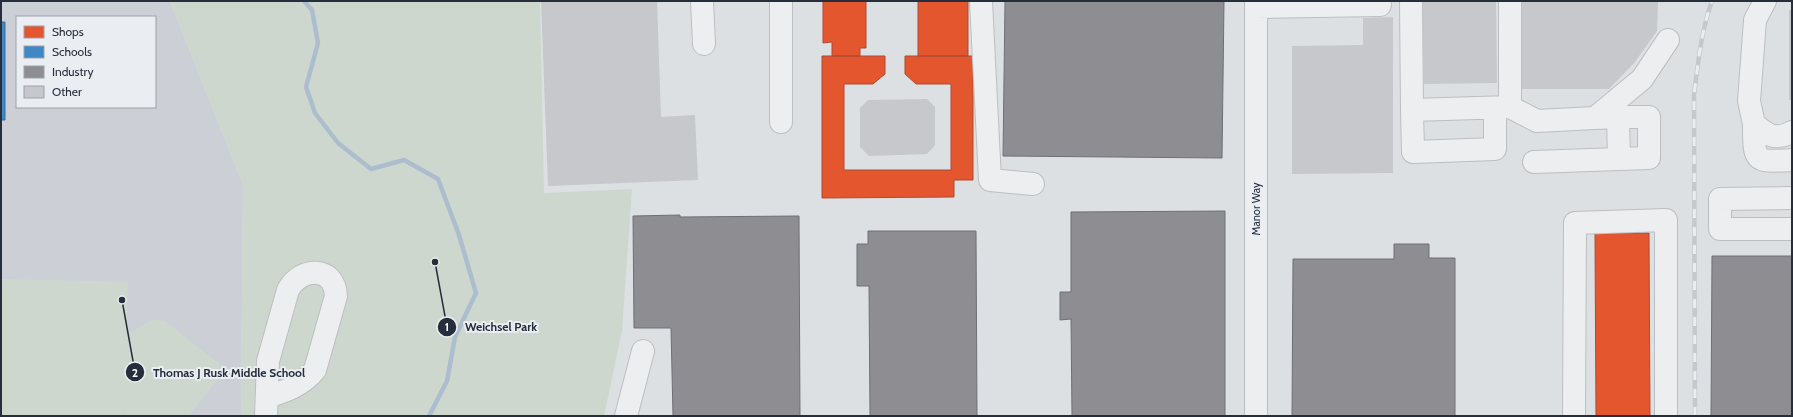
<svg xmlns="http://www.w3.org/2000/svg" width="1793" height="417" viewBox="0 0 1793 417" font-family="Cabin,sans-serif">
<rect width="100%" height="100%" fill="#dde0e3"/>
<path fill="#ccd0d6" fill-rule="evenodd" d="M 1,1 L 170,1 L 243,185 L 241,416 L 1,416 ZM 17,17 L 155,17 L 155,107 L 17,107 Z"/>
<path fill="#ced7ce" d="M 170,1 L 540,1 L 544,193 L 632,189 L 622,331 L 604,416 L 241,416 L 243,185 Z
M 1,279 L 128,282 L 126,335 L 152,320 L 165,321 L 219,364 L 220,376 L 189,416 L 127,416 L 123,413 L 123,416 L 1,416 Z"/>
<path fill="#e4572e" stroke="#ab4b32" d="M 823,1 L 866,1 L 866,48 L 860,48 L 860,56 L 832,56 L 832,42 L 823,43 Z
M 918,1 L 968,1 L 968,56 L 918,56 Z
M 822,56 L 885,56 L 885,74 L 873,84 L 844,84 L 844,170 L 951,170 L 951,84 L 916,84 L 905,74 L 905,56 L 973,56 L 973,180 L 954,180 L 954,197 L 822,198 Z
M 1595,233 L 1649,233 L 1650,416 L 1596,416 Z"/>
<path fill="#3f88c5" stroke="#386d9c" d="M 1,22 L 5,22 L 5,120 L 1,120 Z"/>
<path fill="#8d8d92" stroke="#6e7078" d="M 1005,1 L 1224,1 L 1222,158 L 1003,156 Z
M 1225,211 L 1225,416 L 1072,416 L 1071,319 L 1060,320 L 1060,292 L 1071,292 L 1071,212 Z
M 680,215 L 680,217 L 799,216 L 800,416 L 673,416 L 671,328 L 634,328 L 633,216 Z
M 868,231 L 976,231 L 977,416 L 870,416 L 869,286 L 857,286 L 857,244 L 868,244 Z
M 1394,244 L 1429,244 L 1429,258 L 1455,258 L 1455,416 L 1292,416 L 1293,259 L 1394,259 Z
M 1712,256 L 1792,256 L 1792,416 L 1711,416 Z"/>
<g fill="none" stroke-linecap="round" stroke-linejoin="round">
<path stroke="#acbdce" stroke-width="4.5" d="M 304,1 L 312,10 L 318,43 L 306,87 L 315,113 L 338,143 L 371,169 L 404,160 L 438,179 L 459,235 L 476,293 L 455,337 L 447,381 L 429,416"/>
</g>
<path fill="#c6c8cb" d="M 541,1 L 657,1 L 661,117 L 695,115 L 698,180 L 548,186 Z
M 1422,1 L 1496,1 L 1497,83 L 1424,84 Z
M 1522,1 L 1658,1 L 1657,31 L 1635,62 L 1609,89 L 1521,89 Z
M 1789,10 L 1792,10 L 1792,100 L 1789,100 Z
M 1393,17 L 1393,173 L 1292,174 L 1292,46 L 1363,45 L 1363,18 Z
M 927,99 L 935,107 L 935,145 L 927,154 L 869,156 L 860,147 L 860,108 L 868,100 Z"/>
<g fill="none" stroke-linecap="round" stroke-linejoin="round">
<defs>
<path id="minor" d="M 702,1 L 704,44
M 981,1 L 990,180 L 1033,184
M 1256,1 L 1256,416
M 1411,1 L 1412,110 L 1510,107 L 1537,121 L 1595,118 L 1642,79 L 1668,40
M 1510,1 L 1510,107
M 1765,1 L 1755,20 L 1749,101 L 1754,124 C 1767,135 1775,141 1792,132
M 1256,7 L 1380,5
M 1412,110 L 1413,152 L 1495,149 L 1495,108
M 1618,117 L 1649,117 L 1649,158 L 1619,159
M 781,122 L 781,1
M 1754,124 C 1754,163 1754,162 1792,160
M 1534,162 L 1619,159 L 1618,117 L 1595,118
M 1792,198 L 1720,199 L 1720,229 L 1792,229
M 266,416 L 268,361 L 288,290 C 301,266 335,266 336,296 L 315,370 C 303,385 284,392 267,397
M 626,416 L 643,351
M 1574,416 L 1575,223 L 1666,220 L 1666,416"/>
</defs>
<use href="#minor" stroke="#bcbec1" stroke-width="24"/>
<use href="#minor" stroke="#edeef0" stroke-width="22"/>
<defs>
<path id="rail" d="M 1695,416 L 1694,95 C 1698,64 1701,31 1712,1"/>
</defs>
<use href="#rail" stroke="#c6c8cb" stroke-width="4.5"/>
<use href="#rail" stroke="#eaeef3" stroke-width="3" stroke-dasharray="9" stroke-linecap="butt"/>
</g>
<g text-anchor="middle" stroke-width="4" stroke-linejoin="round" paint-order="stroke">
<g font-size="11" fill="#262e3b" stroke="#eaeef3">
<text transform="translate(1256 209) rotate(-90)" y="4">Manor Way</text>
</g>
</g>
<path fill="none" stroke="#262e3b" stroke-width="1.5" d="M435 262L447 327M122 300L135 372"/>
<g fill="#262e3b" stroke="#eaeef3" stroke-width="1.5">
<circle cx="435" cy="262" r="4"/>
<circle cx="122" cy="300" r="4"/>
<circle cx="447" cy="327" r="10"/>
<circle cx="135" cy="372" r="10"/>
</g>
<g font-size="12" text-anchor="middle" font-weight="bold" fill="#fff">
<text x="447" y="331">1</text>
<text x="135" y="377">2</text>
</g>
<g font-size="12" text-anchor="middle" font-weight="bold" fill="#262e3b" stroke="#eaeef3" stroke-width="4" stroke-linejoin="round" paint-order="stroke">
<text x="501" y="331">Weichsel Park</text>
<text x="229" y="377">Thomas J Rusk Middle School</text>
</g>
<rect width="1793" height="417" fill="none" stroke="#262e3b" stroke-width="4"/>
<rect x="16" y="16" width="140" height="92" fill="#eaeef3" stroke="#9ca1a9"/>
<rect x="24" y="26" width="20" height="12" fill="#e4572e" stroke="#9ca1a9"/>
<text x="52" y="36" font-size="12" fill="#262e3b">Shops</text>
<rect x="24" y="46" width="20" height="12" fill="#3f88c5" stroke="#9ca1a9"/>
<text x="52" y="56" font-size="12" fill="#262e3b">Schools</text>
<rect x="24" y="66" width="20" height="12" fill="#8d8d92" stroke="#9ca1a9"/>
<text x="52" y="76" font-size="12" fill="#262e3b">Industry</text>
<rect x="24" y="86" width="20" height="12" fill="#c6c8cb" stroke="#9ca1a9"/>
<text x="52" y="96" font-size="12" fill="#262e3b">Other</text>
</svg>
